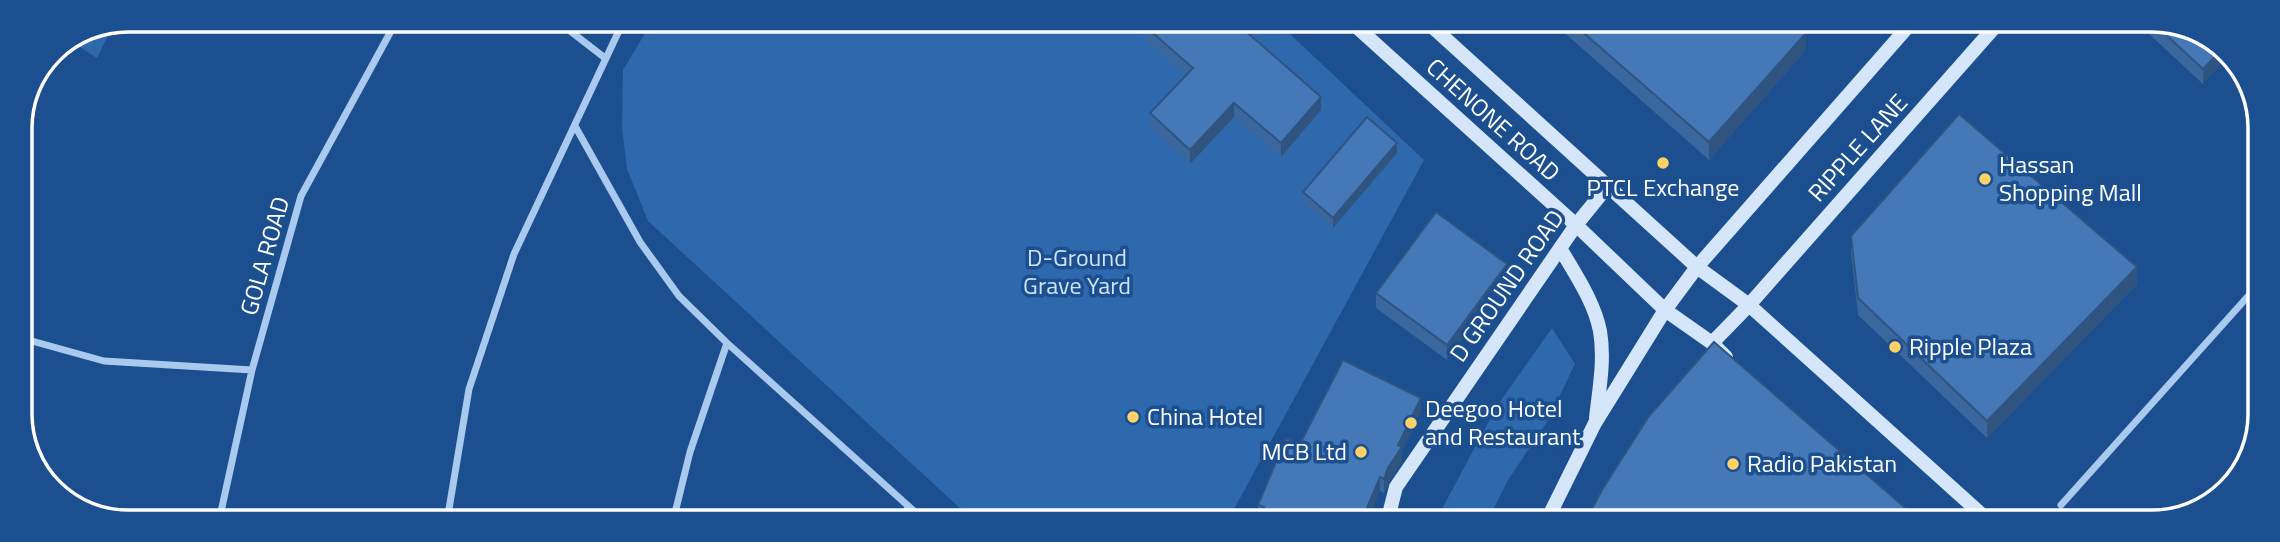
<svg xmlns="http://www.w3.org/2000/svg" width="2280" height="542" viewBox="0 0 2280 542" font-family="'Titillium Web',sans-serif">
<rect width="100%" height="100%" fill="#1b4f8f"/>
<path fill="#2e69ad" d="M 653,20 L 1275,20 L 1424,160 L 1227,522 L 975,522 L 648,221 L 627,169 L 622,127 L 623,70 Z
M 113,25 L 97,58 L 72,42 Z
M 1552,328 L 1575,364 L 1547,422 L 1508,480 L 1487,522 L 1435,522 L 1497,406 Z"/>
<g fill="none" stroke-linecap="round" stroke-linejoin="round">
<path stroke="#a9c9ee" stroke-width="7" d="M 556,20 L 605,58
M 575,126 L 640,242 L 679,296 L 727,343 L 925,521
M 21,338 L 104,361 L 252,370
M 2061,505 L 2259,284
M 219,521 L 252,370 L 301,196 L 397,20
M 447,521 L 469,389 L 514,254 L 624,20
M 673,521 L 690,452 L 727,343
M 904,521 L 908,506"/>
<path stroke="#d6e6fa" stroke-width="14" d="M 1349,20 L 1576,225 L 1665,310 L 1712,343 L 1726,357
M 1426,21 L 1697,267 L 1749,305 L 1990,522
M 1560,248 C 1575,274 1594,301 1600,331 C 1605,360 1599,390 1596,418
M 1712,343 L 1749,305 L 2000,21
M 1387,522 L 1396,487 L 1576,225 L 1607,187
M 1546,522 L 1595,423 L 1665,310 L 1697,267 L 1913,21"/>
</g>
<path fill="#3a679d" d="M 1551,21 L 1793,21 L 1806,50 L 1709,160 Z
M 2135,21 L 2173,21 L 2229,51 L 2203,84 Z
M 1146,27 L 1321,110 L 1281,157 L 1234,117 L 1190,164 L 1150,127 L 1150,113 L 1186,75 L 1146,41 Z
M 1397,153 L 1333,228 L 1303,203 L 1303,192 Z
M 1851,236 L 2137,284 L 1987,438 L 1858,315 L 1851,253 Z
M 1507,279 L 1447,360 L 1376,308 L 1376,293 Z
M 1421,411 L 1402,451 L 1402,461 L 1388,482 L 1384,493 L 1380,491 L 1258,519 L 1258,505 L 1300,444 Z"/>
<path fill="#305480" d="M 1806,33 L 1806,50 L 1709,160 L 1709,142 Z
M 2223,48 L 2229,51 L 2231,54 L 2203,84 L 2203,69 Z
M 1321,97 L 1321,110 L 1281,157 L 1281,143 Z
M 1234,103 L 1234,117 L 1190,164 L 1190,150 Z
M 1397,143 L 1397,153 L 1333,228 L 1333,218 Z
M 1507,264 L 1507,279 L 1447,360 L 1447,345 Z
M 2137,267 L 2137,284 L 1987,438 L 1987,421 Z
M 1421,398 L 1421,411 L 1402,451 L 1402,461 L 1388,482 L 1384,493 L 1384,479 L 1388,468 Z
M 1380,477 L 1380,491 L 1367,522 L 1361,522 Z"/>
<path fill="#4478b7" stroke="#305480" stroke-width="2" d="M 1152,20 L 1233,20 L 1321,97 L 1281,143 L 1234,103 L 1190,150 L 1150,113 L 1193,68 L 1146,27 Z
M 1570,21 L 1793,21 L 1806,33 L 1709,142 Z
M 2151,21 L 2173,21 L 2223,48 L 2203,69 Z
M 1959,114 L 2137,267 L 1987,421 L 1858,298 L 1851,236 Z
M 1367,117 L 1397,143 L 1333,218 L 1303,192 Z
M 1436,212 L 1507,264 L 1447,345 L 1376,293 Z
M 1714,342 L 1910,512 L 1922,522 L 1585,522 L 1602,490 L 1649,416 Z
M 1343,360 L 1421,398 L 1398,445 L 1402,447 L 1388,468 L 1384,479 L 1380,477 L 1361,522 L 1258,522 L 1264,507 L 1258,505 L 1286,438 L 1300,444 Z
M 2252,448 L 2224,496 L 2205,504 Z"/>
<g fill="#ffd166" stroke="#1b4f8f" stroke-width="2.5">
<circle cx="1663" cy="163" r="7"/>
<circle cx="1985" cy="179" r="7"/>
<circle cx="1895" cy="347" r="7"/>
<circle cx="1133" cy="417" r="7"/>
<circle cx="1411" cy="423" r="7"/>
<circle cx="1361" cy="452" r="7"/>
<circle cx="1733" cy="464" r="7"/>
</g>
<g text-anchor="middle" stroke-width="7" stroke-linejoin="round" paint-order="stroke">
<g font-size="24" fill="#fff" stroke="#1b4f8f">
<text transform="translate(1493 120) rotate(42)" y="8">CHENONE ROAD</text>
<text transform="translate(1858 148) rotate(-48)" y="8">RIPPLE LANE</text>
<text transform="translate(265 256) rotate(-74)" y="8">GOLA ROAD</text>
<text transform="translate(1507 286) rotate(-55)" y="8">D GROUND ROAD</text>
</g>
<g font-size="24" fill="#fff" stroke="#1b4f8f" text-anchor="start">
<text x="1999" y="173">Hassan<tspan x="1999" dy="28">Shopping Mall</tspan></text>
<text x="1663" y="196" text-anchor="middle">PTCL Exchange</text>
<text x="1909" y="355">Ripple Plaza</text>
<text x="1425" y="417">Deegoo Hotel<tspan x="1425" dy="28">and Restaurant</tspan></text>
<text x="1147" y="425">China Hotel</text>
<text x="1347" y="460" text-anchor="end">MCB Ltd</text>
<text x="1747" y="472">Radio Pakistan</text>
</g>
<g font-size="24" fill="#cfe3fa" stroke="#1b4f8f">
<text x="1077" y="266">D-Ground<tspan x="1077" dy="28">Grave Yard</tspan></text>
</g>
</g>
<path d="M0 0H2280V542H0ZM128 32H2152A96 96 0 0 1 2248 128V414A96 96 0 0 1 2152 510H128A96 96 0 0 1 32 414V128A96 96 0 0 1 128 32Z" fill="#1b4f8f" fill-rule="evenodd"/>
<path fill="none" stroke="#fff" stroke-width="3.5" d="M128 32H2152A96 96 0 0 1 2248 128V414A96 96 0 0 1 2152 510H128A96 96 0 0 1 32 414V128A96 96 0 0 1 128 32Z"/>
</svg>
